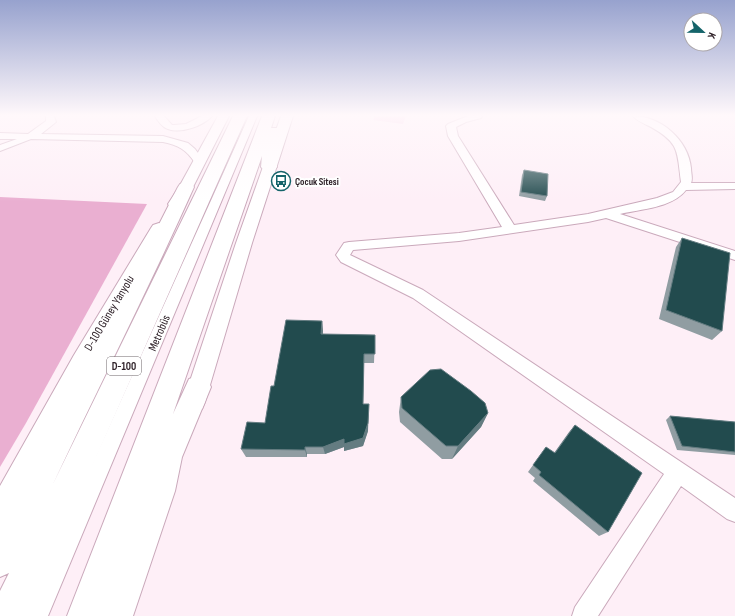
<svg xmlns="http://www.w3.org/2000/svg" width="735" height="616" viewBox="0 0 735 616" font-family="'Sofia Sans Condensed',sans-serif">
<rect width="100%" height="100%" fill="#feeff7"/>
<path fill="#f7bedf" d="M 375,116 L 406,116 L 403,124 L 373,120 Z"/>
<path fill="#eaafd1" d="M 0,197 L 147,204 L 26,423 L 0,467 Z"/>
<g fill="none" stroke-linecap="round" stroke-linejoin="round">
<defs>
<path id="minor" d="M 46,116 L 54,116 L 56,122 L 41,134 L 163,136 L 188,143 L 195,149 L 204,161 L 203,163 L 195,163 C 187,150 178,145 163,142 L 31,139 L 0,151 L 0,145 L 17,139 L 0,139 L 0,133 L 28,134 L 46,121 Z
M 155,116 L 164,116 L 172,125 L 174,125 L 186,124 L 202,116 L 212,116 C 203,126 181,134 168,129 C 163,128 157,120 155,116 Z
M 249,116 L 257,116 L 48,616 L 24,616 Z
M 468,116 L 482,116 L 481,118 L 466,122 L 456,127 L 458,136 L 514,225 L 588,214 L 657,198 L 673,192 L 681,182 C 677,152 680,143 651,127 C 645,124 637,121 633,116 C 661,116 688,140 691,168 C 691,173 693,179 691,183 L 735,183 L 735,189 L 686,190 C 672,208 641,209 620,214 L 735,251 L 735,260 L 606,218 L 588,222 L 459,241 L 353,250 L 350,255 L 423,290 L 735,498 L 735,522 L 727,519 L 681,486 L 598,616 L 572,616 L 575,607 L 664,474 L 413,298 L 341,262 L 336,255 L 344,243 L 349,242 L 459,233 L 502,227 L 448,136 L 446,126 L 448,124 Z"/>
<path id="major" d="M 218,116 L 229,116 L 193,187 L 180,207 L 175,208 L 170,207 L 168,204 L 179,187 Z
M 281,116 L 293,116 L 252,243 L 205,402 L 202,409 L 194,412 L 186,409 L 183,402 L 236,243 Z
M 159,223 L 165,225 L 167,228 L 88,367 L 10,523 L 0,527 L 0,486 L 74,355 L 151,228 L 153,225 Z"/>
<path id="highway" d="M 233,116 L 247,116 L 26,616 L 0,616 L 0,591 L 9,573 L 0,577 L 0,525 L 147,248 L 178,187 L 180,184 L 186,182 L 192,184 L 194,187 C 149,288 99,386 52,486 Z
M 262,116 L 275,116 L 271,128 L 281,128 L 283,131 L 276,150 L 277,167 L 274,170 L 269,172 L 264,170 L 261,167 L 262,156 L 173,414 L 189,379 L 198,376 L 207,379 L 211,387 L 182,457 L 175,491 L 133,616 L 67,616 Z"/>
</defs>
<use href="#minor" stroke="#caa9bb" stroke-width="2"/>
<use href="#major" stroke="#caa9bb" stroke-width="2"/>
<use href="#highway" stroke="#caa9bb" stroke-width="2"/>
<use href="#minor" fill="#fff" fill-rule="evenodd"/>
<use href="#major" fill="#fff" fill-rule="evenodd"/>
<use href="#highway" fill="#fff" fill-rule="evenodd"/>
</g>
<path fill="#909da2" d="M 524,170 L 547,196 L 545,201 L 519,196 L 522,175 Z
M 682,238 L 722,331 L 712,340 L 659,319 L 676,247 Z
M 322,321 L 323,331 L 323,334 L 375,335 L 374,363 L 364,363 L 363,404 L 368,431 L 363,446 L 344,451 L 344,447 L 325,454 L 307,454 L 307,457 L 246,457 L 241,449 L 265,423 Z
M 401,397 L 488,413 L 481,427 L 452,459 L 442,459 L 400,422 L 399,412 Z
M 670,416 L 735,422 L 735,455 L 677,450 L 666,420 Z
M 575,425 L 608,532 L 599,536 L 533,481 L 535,478 L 528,472 L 546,447 L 554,453 L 569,432 Z"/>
<path fill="#647c81" d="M 322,321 L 323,331 L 322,343 L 321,334 Z
M 369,404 L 368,431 L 363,446 L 344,451 L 344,447 L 325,454 L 323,447 L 344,439 Z
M 488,413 L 481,427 L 452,459 L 458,446 Z
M 305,447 L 307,454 L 307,457 L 305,450 Z"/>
<path fill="#224b4e" stroke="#647c81" d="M 524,170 L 548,174 L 547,196 L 521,192 Z
M 682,238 L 730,253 L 722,331 L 666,310 Z
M 286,320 L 322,321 L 321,334 L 375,335 L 375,354 L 364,354 L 363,404 L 369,404 L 368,423 L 363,438 L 344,444 L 344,439 L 323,447 L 305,447 L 305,450 L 241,449 L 247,422 L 265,423 L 271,386 L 274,386 Z
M 441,369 L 471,391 L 485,403 L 488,413 L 458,446 L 446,446 L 402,408 L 401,397 L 430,370 Z
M 670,416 L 735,422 L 735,452 L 682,446 Z
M 575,425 L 642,473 L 608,532 L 539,475 L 541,472 L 533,465 L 546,447 L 555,453 Z"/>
<linearGradient id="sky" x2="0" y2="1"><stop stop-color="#97a2ce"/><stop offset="0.57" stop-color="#fff8fb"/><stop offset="1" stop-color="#fff8fb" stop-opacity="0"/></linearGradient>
<rect width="735" height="202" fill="url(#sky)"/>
<defs>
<symbol id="bus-ring" viewBox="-11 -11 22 22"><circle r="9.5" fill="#fff" stroke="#15646a" stroke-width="1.5"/><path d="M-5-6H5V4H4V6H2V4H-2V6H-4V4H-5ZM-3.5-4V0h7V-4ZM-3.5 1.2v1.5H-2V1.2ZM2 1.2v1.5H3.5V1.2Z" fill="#15646a"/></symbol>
</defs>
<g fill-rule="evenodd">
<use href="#bus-ring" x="270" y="170" width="22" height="22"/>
</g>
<g text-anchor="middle" stroke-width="4" stroke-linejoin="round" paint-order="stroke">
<g font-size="10" font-weight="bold" fill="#2e2128" stroke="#fff" text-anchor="start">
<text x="295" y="185">Çocuk Sitesi</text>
</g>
<rect fill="#fff" stroke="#6d6468" stroke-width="1" x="107" y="357" width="34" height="18" rx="3"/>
<g font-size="11" font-weight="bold" fill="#2e2128">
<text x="124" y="370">D-100</text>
</g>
<g font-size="12" fill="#2e2128" stroke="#fff">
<text transform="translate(109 313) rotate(-59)" y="4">D-100 Güney Yanyolu</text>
<text transform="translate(159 333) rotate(-67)" y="4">Metrobüs</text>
</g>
</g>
<g transform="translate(703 32) rotate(112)"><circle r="19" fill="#ffffff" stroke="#aba6a9"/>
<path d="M0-3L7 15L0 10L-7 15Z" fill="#15646a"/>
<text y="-6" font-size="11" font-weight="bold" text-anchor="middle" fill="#2e2128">K</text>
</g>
</svg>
